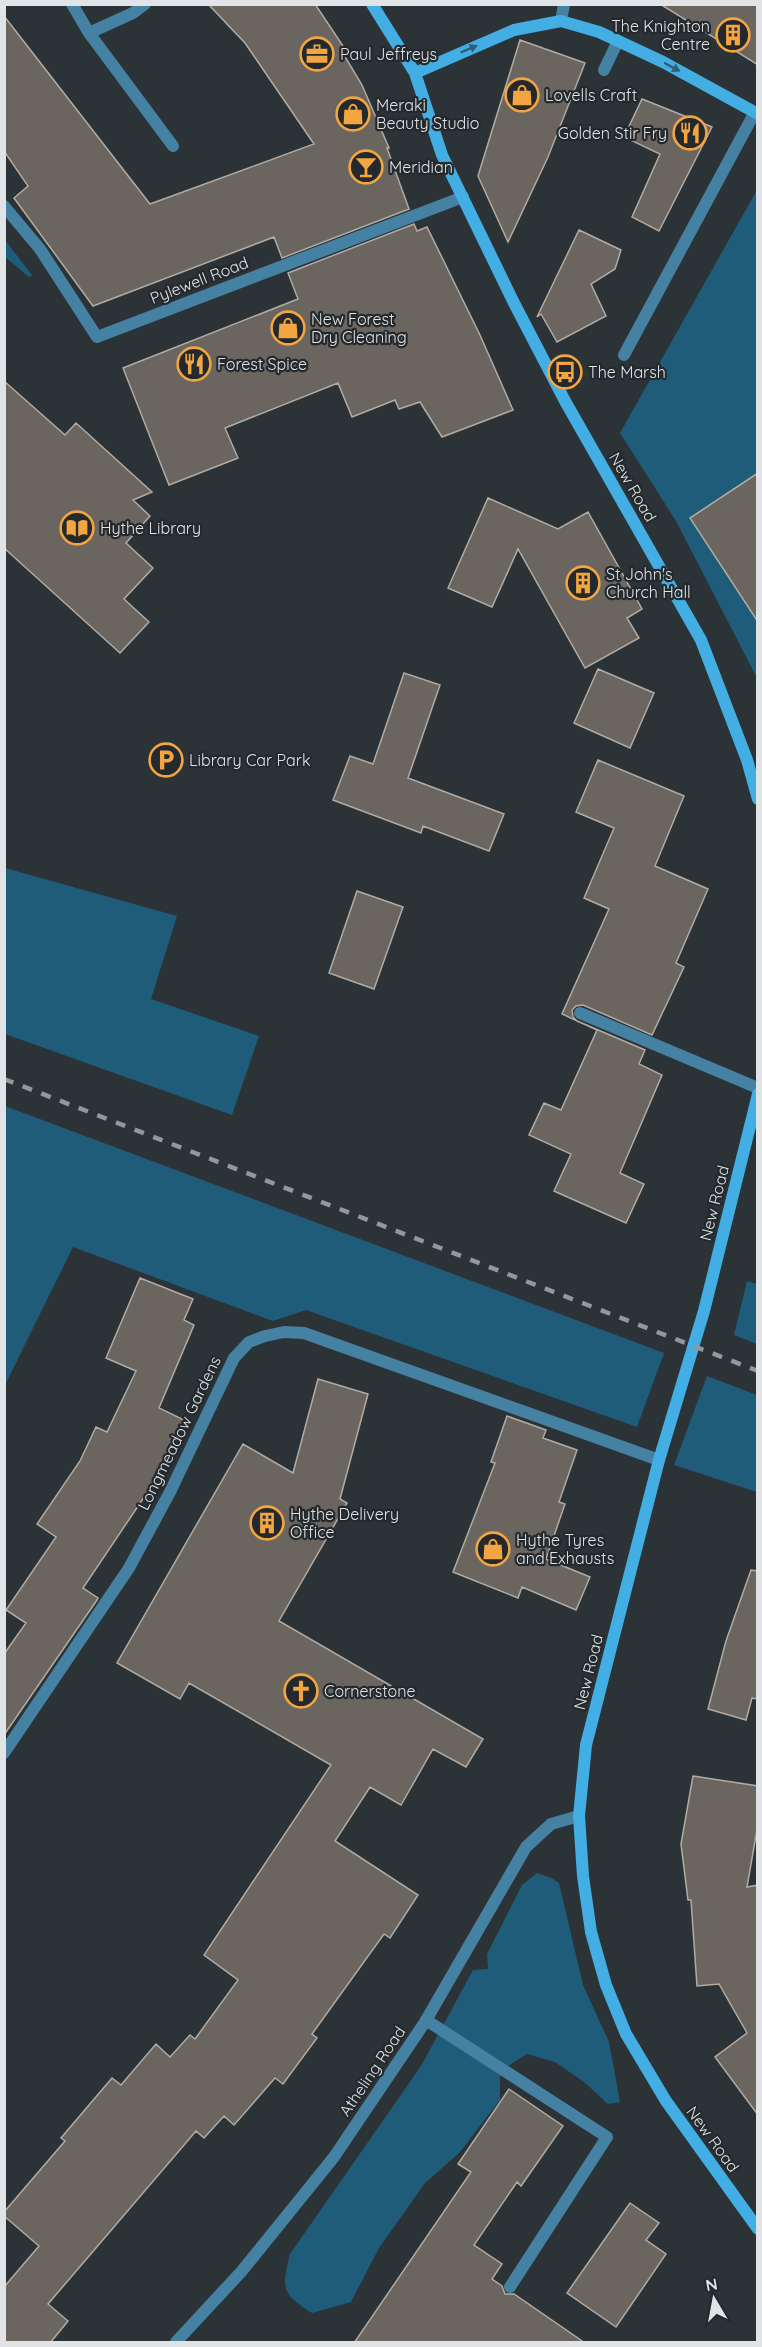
<svg xmlns="http://www.w3.org/2000/svg" width="762" height="2347" viewBox="0 0 762 2347" font-family="Quicksand,sans-serif">
<rect width="100%" height="100%" fill="#2c3337"/>
<path fill="#1f5c7a" d="M 757,190 L 757,678 L 676,521 L 620,433 Z
M 4,239 L 32,275 L 29,277 L 5,257 Z
M 5,868 L 177,916 L 151,999 L 259,1036 L 232,1115 L 5,1034 Z
M 5,1106 L 664,1353 L 637,1427 L 306,1310 L 273,1321 L 73,1247 L 5,1385 Z
M 747,1281 L 757,1284 L 757,1344 L 734,1335 Z
M 707,1376 L 757,1395 L 757,1492 L 674,1465 Z
M 537,1873 L 551,1878 L 559,1883 L 583,1985 L 609,2042 L 620,2102 L 608,2104 L 584,2082 L 555,2062 L 527,2054 L 500,2071 L 500,2100 L 460,2152 L 425,2183 L 379,2248 L 351,2302 L 312,2313 C 282,2294 281,2289 290,2254 L 421,2066 L 473,1970 L 488,1969 L 487,1954 L 522,1885 Z"/>
<path fill="#6b6560" stroke="#b1aba4" stroke-width="1.5" d="M 208,4 L 315,4 L 343,46 L 341,50 L 362,85 L 389,148 L 387,148 L 409,209 L 282,258 L 274,237 L 93,306 L 14,198 L 28,186 L 4,151 L 4,16 L 150,204 L 314,144 L 245,43 Z
M 660,4 L 758,4 L 758,65 Z
M 520,40 L 585,63 L 548,157 L 508,242 L 478,176 Z
M 642,99 L 712,127 L 659,231 L 632,217 L 660,154 L 624,137 Z
M 414,224 L 417,231 L 427,227 L 480,335 L 513,410 L 442,437 L 420,402 L 399,409 L 395,400 L 352,417 L 338,383 L 225,428 L 238,458 L 169,485 L 123,368 L 298,299 L 288,273 Z
M 579,230 L 621,250 L 615,269 L 591,284 L 606,316 L 557,342 L 541,314 L 537,317 Z
M 4,381 L 65,435 L 76,423 L 152,492 L 133,500 L 150,516 L 126,543 L 153,568 L 124,599 L 149,622 L 120,653 L 4,548 Z
M 758,473 L 758,622 L 690,518 Z
M 488,498 L 558,529 L 588,512 L 642,609 L 627,618 L 639,638 L 585,668 L 518,549 L 492,607 L 448,588 Z
M 598,669 L 654,693 L 630,748 L 574,723 Z
M 404,673 L 440,685 L 408,778 L 504,814 L 489,851 L 423,826 L 421,833 L 333,800 L 350,756 L 373,764 Z
M 598,760 L 684,796 L 655,866 L 708,889 L 676,963 L 684,967 L 652,1035 L 583,1005 L 576,1006 L 572,1010 L 573,1017 L 577,1021 L 645,1050 L 639,1064 L 662,1075 L 620,1173 L 644,1184 L 626,1223 L 554,1191 L 571,1154 L 529,1135 L 544,1103 L 561,1110 L 597,1030 L 562,1014 L 609,909 L 584,898 L 614,828 L 576,812 Z
M 357,891 L 403,907 L 374,989 L 329,973 Z
M 140,1278 L 193,1299 L 184,1320 L 194,1325 L 159,1408 L 184,1420 L 153,1484 L 83,1588 L 98,1598 L 97,1600 L 4,1735 L 4,1654 L 26,1623 L 6,1610 L 56,1537 L 37,1524 L 80,1461 L 96,1427 L 107,1432 L 136,1371 L 106,1358 Z
M 318,1379 L 368,1394 L 340,1499 L 347,1503 L 279,1621 L 483,1739 L 466,1767 L 433,1749 L 401,1805 L 370,1787 L 335,1841 L 418,1895 L 390,1938 L 384,1934 L 312,2034 L 317,2038 L 283,2084 L 275,2078 L 234,2125 L 224,2116 L 204,2138 L 196,2131 L 48,2304 L 68,2321 L 50,2343 L 4,2343 L 4,2287 L 39,2246 L 4,2216 L 4,2212 L 65,2141 L 61,2138 L 112,2078 L 121,2085 L 156,2044 L 170,2057 L 190,2035 L 195,2039 L 238,1980 L 204,1955 L 331,1765 L 189,1683 L 180,1699 L 117,1663 L 243,1444 L 293,1473 Z
M 507,1416 L 546,1430 L 543,1438 L 577,1450 L 559,1502 L 565,1504 L 546,1559 L 590,1577 L 576,1610 L 522,1587 L 518,1598 L 453,1572 L 495,1463 L 491,1462 Z
M 751,1570 L 758,1571 L 758,1699 L 752,1698 L 746,1720 L 708,1709 L 726,1641 Z
M 693,1776 L 758,1786 L 758,1824 L 747,1887 L 758,1885 L 758,2115 L 715,2057 L 747,2033 L 719,1984 L 697,1986 L 691,1900 L 688,1900 L 681,1844 Z
M 509,2089 L 563,2126 L 521,2186 L 517,2182 L 474,2245 L 502,2264 L 492,2279 L 502,2286 L 505,2294 L 514,2294 L 585,2343 L 354,2343 L 471,2172 L 458,2164 Z
M 630,2203 L 659,2223 L 646,2240 L 666,2254 L 616,2327 L 567,2293 Z"/>
<g fill="none" stroke-linecap="round" stroke-linejoin="round">
<path stroke="#4481a3" stroke-width="12" d="M 72,4 L 89,33 L 173,146
M 89,33 L 133,13 L 145,4
M 604,70 L 618,41
M 624,355 L 755,112
M 580,1013 L 758,1088
M 426,2020 L 607,2137 L 510,2287"/>
<path stroke="#4481a3" stroke-width="12" d="M 561,21 L 564,4
M 4,206 L 40,249 L 97,337 L 463,197
M 4,1753 L 129,1568 L 170,1492 L 234,1358 L 249,1342 L 265,1336 L 284,1332 L 304,1333 L 659,1460
M 176,2342 L 241,2272 L 334,2157 L 425,2022 L 526,1847 L 551,1824 L 579,1816"/>
<path stroke="#42aee3" stroke-width="12" d="M 372,4 L 415,73 L 442,155 L 513,301 L 565,401 L 701,640 L 747,760 L 758,799
M 415,73 L 514,30 L 561,21 L 599,32 L 663,62 L 758,114
M 758,1094 L 704,1311 L 659,1460 L 586,1745 L 579,1816 L 583,1876 L 591,1932 L 606,1985 L 626,2034 L 666,2101 L 758,2229"/>
<path stroke="#93989b" stroke-width="4.5" stroke-dasharray="10 10" stroke-linecap="butt" d="M 4,1079 L 758,1371"/>
</g>
<defs><path id="oneway-solid" d="M-6-.8H1V-3.2L6.5 0L1 3.2V.8H-6Z" transform="scale(1.5)"/></defs>
<g fill="#2f5e75">
<use href="#oneway-solid" transform="translate(469 49) rotate(-23)"/>
<use href="#oneway-solid" transform="translate(672 67) rotate(28)"/>
</g>
<defs>
<symbol id="building-ring" viewBox="-11 -11 22 22"><circle r="9.5" fill="#23292c" stroke="#f2a541" stroke-width="1.5"/><path d="M-4-6H4V6H1V3H-1V6H-4ZM-2.5-4.3h1.7v1.8h-1.7ZM.8-4.3h1.7v1.8H.8ZM-2.5-1h1.7V.8h-1.7ZM.8-1h1.7V.8H.8Z" fill="#f2a541"/></symbol>
<symbol id="office-ring" viewBox="-11 -11 22 22"><circle r="9.5" fill="#23292c" stroke="#f2a541" stroke-width="1.5"/><path d="M-6-3h4V-5.5h4V-3h4V5H-6ZM-1-4.5V-3h2v-1.5ZM-6 0V1H6V0Z" fill="#f2a541"/></symbol>
<symbol id="shop-ring" viewBox="-11 -11 22 22"><circle r="9.5" fill="#23292c" stroke="#f2a541" stroke-width="1.5"/><path d="M-5-2.5h2.3a2.7 3.5 0 0 1 5.4 0H5L5.5 6h-11ZM-1.5-2.5h3a1.5 2.3 0 0 0-3 0Z" fill="#f2a541"/></symbol>
<symbol id="restaurant-ring" viewBox="-11 -11 22 22"><circle r="9.5" fill="#23292c" stroke="#f2a541" stroke-width="1.5"/><path d="M-5-6h1v4h1v-4h1v4h1v-4h1v5L-1.5 .5V6h-2V.5L-5-1ZM5-6V6H3V1.5H1.5Q1.5-4 5-6Z" fill="#f2a541"/></symbol>
<symbol id="bar-ring" viewBox="-11 -11 22 22"><circle r="9.5" fill="#23292c" stroke="#f2a541" stroke-width="1.5"/><path d="M-6-5H6L.8 .8V4.5H3.5V6h-7V4.5H-.8V.8Z" fill="#f2a541"/></symbol>
<symbol id="bus-ring" viewBox="-11 -11 22 22"><circle r="9.5" fill="#23292c" stroke="#f2a541" stroke-width="1.5"/><path d="M-5-6H5V4H4V6H2V4H-2V6H-4V4H-5ZM-3.5-4V0h7V-4ZM-3.5 1.2v1.5H-2V1.2ZM2 1.2v1.5H3.5V1.2Z" fill="#f2a541"/></symbol>
<symbol id="library-ring" viewBox="-11 -11 22 22"><circle r="9.5" fill="#23292c" stroke="#f2a541" stroke-width="1.5"/><path d="M-6-4Q-3-5.5-.7-3.5V5Q-3 3-6 4ZM6-4Q3-5.5 .7-3.5V5Q3 3 6 4Z" fill="#f2a541"/></symbol>
<symbol id="parking-ring" viewBox="-11 -11 22 22"><circle r="9.5" fill="#23292c" stroke="#f2a541" stroke-width="1.5"/><path d="M-3.5-5.5H1a3.5 3.5 0 0 1 0 7H-1V5.5H-3.5ZM-1-3.4V-.6H.8a1.4 1.4 0 0 0 0-2.8Z" fill="#f2a541"/></symbol>
<symbol id="church-ring" viewBox="-11 -11 22 22"><circle r="9.5" fill="#23292c" stroke="#f2a541" stroke-width="1.5"/><path d="M-1.2-6h2.4v3.5h3.3v2.4h-3.3V6h-2.4V-.1h-3.3v-2.4h3.3Z" fill="#f2a541"/></symbol>
</defs>
<g fill-rule="evenodd">
<use href="#building-ring" x="714" y="16" width="38" height="38"/>
<use href="#office-ring" x="298" y="35" width="38" height="38"/>
<use href="#shop-ring" x="503" y="76" width="38" height="38"/>
<use href="#shop-ring" x="334" y="95" width="38" height="38"/>
<use href="#restaurant-ring" x="671" y="114" width="38" height="38"/>
<use href="#bar-ring" x="347" y="148" width="38" height="38"/>
<use href="#shop-ring" x="269" y="309" width="38" height="38"/>
<use href="#restaurant-ring" x="175" y="345" width="38" height="38"/>
<use href="#bus-ring" x="546" y="353" width="38" height="38"/>
<use href="#library-ring" x="58" y="509" width="38" height="38"/>
<use href="#building-ring" x="564" y="564" width="38" height="38"/>
<use href="#parking-ring" x="147" y="741" width="38" height="38"/>
<use href="#building-ring" x="248" y="1504" width="38" height="38"/>
<use href="#shop-ring" x="474" y="1530" width="38" height="38"/>
<use href="#church-ring" x="282" y="1672" width="38" height="38"/>
</g>
<g text-anchor="middle" stroke-width="4.5" stroke-linejoin="round" paint-order="stroke">
<g font-size="16" fill="#e0e4e6" stroke="#23292c" text-anchor="start">
<text x="710" y="32" text-anchor="end">The Knighton<tspan x="710" dy="18">Centre</tspan></text>
<text x="340" y="60">Paul Jeffreys</text>
<text x="545" y="101">Lovells Craft</text>
<text x="376" y="111">Meraki<tspan x="376" dy="18">Beauty Studio</tspan></text>
<text x="667" y="139" text-anchor="end">Golden Stir Fry</text>
<text x="389" y="173">Meridian</text>
<text x="311" y="325">New Forest<tspan x="311" dy="18">Dry Cleaning</tspan></text>
<text x="217" y="370">Forest Spice</text>
<text x="588" y="378">The Marsh</text>
<text x="100" y="534">Hythe Library</text>
<text x="606" y="580">St John's<tspan x="606" dy="18">Church Hall</tspan></text>
<text x="189" y="766">Library Car Park</text>
<text x="290" y="1520">Hythe Delivery<tspan x="290" dy="18">Office</tspan></text>
<text x="516" y="1546">Hythe Tyres<tspan x="516" dy="18">and Exhausts</tspan></text>
<text x="324" y="1697">Cornerstone</text>
</g>
<g font-size="16" fill="#e0e4e6" stroke="#23292c">
<text transform="translate(199 280) rotate(-21)" y="6">Pylewell Road</text>
<text transform="translate(633 487) rotate(60)" y="6">New Road</text>
<text transform="translate(714 1203) rotate(-76)" y="6">New Road</text>
<text transform="translate(179 1433) rotate(-64)" y="6">Longmeadow Gardens</text>
<text transform="translate(588 1672) rotate(-76)" y="6">New Road</text>
<text transform="translate(372 2071) rotate(-56)" y="6">Atheling Road</text>
<text transform="translate(713 2139) rotate(54)" y="6">New Road</text>
</g>
</g>
<rect width="762" height="2347" fill="none" stroke="#e0e4e6" stroke-width="12"/>
<g transform="translate(714 2299) rotate(350)" stroke="#23292c" stroke-width="4.5" paint-order="stroke">
<path d="M0-4.5L10 22L0 15L-10 22Z" fill="#e0e4e6"/>
<text y="-9" font-size="16" font-weight="bold" text-anchor="middle" fill="#e0e4e6">N</text>
</g>
</svg>
